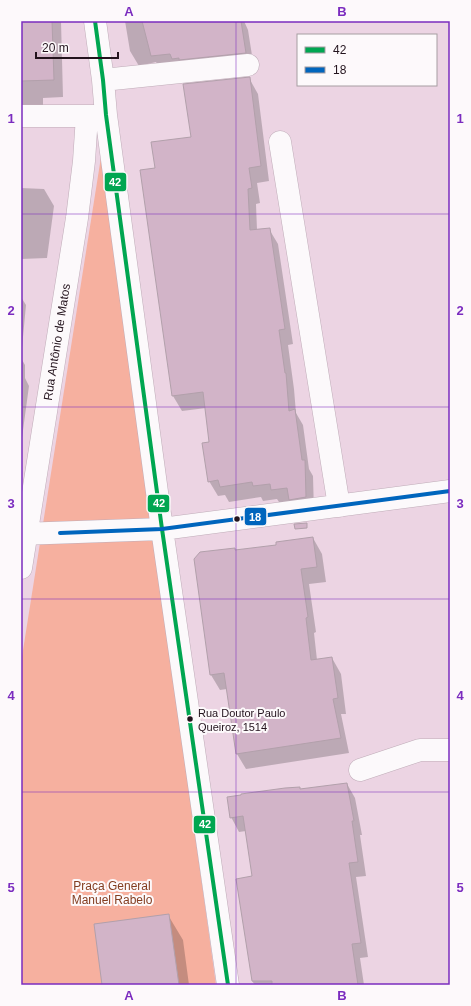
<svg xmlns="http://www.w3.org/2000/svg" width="471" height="1006" viewBox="0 0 471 1006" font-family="Helvetica,sans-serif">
<rect width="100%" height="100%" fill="#ecd4e3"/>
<path fill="#f6b09f" d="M 101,157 L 216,985 L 21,985 L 21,663 Z"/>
<path fill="#0003" d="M 21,21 L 61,21 L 63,97 L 43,98 L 43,115 L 21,116 Z
M 125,21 L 244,21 L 248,30 L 254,68 L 161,71 L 156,62 L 139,66 L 130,51 Z
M 249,78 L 258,94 L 269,181 L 257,183 L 260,203 L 256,204 L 257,230 L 269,229 L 278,244 L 293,344 L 288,345 L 294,389 L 296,413 L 303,425 L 309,469 L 313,476 L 314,512 L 281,505 L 277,499 L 263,501 L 261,497 L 229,502 L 225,495 L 218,496 L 209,481 L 210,443 L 206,408 L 182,411 L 173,396 L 156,169 L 192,138 Z
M 21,188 L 44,189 L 54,206 L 47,258 L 21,259 Z
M 21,297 L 26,305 L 21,358 Z
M 21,358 L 25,365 L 25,378 L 29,386 L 21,445 Z
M 313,538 L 322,554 L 326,582 L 309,584 L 316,632 L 314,633 L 317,660 L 332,658 L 341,674 L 346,714 L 341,714 L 349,753 L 246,769 L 237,754 L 227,689 L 220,690 L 211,675 L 234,549 L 236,551 L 277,546 Z
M 347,784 L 355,798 L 362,835 L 360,835 L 366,876 L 356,877 L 368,957 L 360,958 L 364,985 L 255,985 L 252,981 L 253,877 L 246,831 L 239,832 L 231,817 L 300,790 Z
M 168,915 L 183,940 L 189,985 L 103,985 Z"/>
<path fill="#d2b4c8" stroke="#b2a0ab" d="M 21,21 L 52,21 L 54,80 L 21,81 Z
M 142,21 L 241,21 L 246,53 L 179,60 L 179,58 L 172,59 L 170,54 L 151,56 Z
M 250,77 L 261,166 L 249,168 L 252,188 L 248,189 L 250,230 L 270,228 L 285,329 L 279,330 L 285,373 L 286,373 L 289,411 L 295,409 L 302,460 L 305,460 L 306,497 L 289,500 L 287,488 L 271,490 L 270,484 L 253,486 L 252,482 L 220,487 L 218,480 L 208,482 L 202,443 L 209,442 L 203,392 L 172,396 L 140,170 L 155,168 L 151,142 L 191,137 L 183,84 Z
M 307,523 L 307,528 L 295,529 L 294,524 Z
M 313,537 L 317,567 L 301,569 L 308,617 L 306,618 L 311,660 L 332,657 L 338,698 L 333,699 L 341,738 L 236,754 L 224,673 L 210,675 L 194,559 L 200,552 L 235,548 L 235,550 L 276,545 L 276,542 Z
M 347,783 L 354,821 L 352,821 L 358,862 L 349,863 L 361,943 L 352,944 L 358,985 L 272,985 L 272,981 L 252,981 L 236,879 L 252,876 L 243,816 L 230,818 L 227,797 L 241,795 L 241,794 L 285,788 L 300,787 L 300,789 Z
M 169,914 L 179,985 L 102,985 L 94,924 Z"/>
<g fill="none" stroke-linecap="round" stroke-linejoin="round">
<defs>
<path id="minor" d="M 95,21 L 103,80 L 106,115 L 162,529 L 228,985
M 103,80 L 248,65
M 21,116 L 101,116
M 280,142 L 339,506
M 21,534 L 162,529 L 450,491
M 21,568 L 77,218 L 84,161 L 87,116
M 360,770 L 420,750 L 450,750"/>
</defs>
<use href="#minor" stroke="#bfacb8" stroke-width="23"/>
<use href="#minor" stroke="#fcf9fb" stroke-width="22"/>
<defs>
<path id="bus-1" d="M 95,21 L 103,80 L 106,115 L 162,529 L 228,985"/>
<path id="bus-2" d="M 60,533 L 162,529 L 450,491"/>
</defs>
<use href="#bus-1" stroke="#fdf9fb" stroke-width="7"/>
<use href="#bus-2" stroke="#fdf9fb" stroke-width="7"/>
<use href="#bus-1" stroke="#00a651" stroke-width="4"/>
<use href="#bus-2" stroke="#0065bd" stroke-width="4"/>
</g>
<path fill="none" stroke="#7b2cbf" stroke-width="1" stroke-opacity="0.55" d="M 236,21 L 236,985M 21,214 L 450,214M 21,407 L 450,407M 21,599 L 450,599M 21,792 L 450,792"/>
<g fill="#23131d" stroke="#fdf9fb" stroke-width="1.5">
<circle cx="237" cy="519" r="3.5"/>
<circle cx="190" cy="719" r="3.5"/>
</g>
<g text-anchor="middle" stroke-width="4" stroke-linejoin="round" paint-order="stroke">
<g font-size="11" fill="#23131d" stroke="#fdf9fb" text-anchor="start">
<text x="198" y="717">Rua Doutor Paulo<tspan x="198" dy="14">Queiroz, 1514</tspan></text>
</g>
<g font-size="12" fill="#23131d" stroke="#fdf9fb">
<text transform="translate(57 342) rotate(-81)" y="4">Rua Antônio de Matos</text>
</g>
<g font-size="12" fill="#833d20" stroke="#fdf9fb">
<text x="112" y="890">Praça General<tspan x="112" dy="14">Manuel Rabelo</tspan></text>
</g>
</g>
<g stroke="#fdf9fb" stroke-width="1.5">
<rect x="104" y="172" width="23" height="20" rx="4" fill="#00a651"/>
<rect x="147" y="494" width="23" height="19" rx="4" fill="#00a651"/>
<rect x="244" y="507" width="23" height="19" rx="4" fill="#0065bd"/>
<rect x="193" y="815" width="23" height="19" rx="4" fill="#00a651"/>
</g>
<g font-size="11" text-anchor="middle" font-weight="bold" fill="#fff">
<text x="115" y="186">42</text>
<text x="159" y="507">42</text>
<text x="255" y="521">18</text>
<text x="205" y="828">42</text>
</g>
<rect width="471" height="1006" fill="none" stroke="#fdf9fb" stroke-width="44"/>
<rect x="297" y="34" width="140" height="52" fill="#fdf9fb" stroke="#a69da2"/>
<rect x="305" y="47" width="20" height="6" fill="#00a651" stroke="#a69da2"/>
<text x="333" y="54" font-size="12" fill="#23131d">42</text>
<rect x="305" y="67" width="20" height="6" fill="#0065bd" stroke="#a69da2"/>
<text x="333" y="74" font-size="12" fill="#23131d">18</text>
<path d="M36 52v6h82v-6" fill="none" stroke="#23131d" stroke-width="2"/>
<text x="42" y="52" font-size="12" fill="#23131d" stroke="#fdf9fb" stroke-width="3" paint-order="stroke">20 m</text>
<rect x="22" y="22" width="427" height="962" fill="none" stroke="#7b2cbf" stroke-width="1.5"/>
<g font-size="13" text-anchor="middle" font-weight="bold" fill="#7b2cbf">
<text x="129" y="16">A</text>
<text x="342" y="16">B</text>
<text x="11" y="123">1</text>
<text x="460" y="123">1</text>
<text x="11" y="315">2</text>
<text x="460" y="315">2</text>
<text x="11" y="508">3</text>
<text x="460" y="508">3</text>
<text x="11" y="700">4</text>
<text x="460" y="700">4</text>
<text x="11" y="892">5</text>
<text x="460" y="892">5</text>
<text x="129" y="1000">A</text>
<text x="342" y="1000">B</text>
</g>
</svg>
